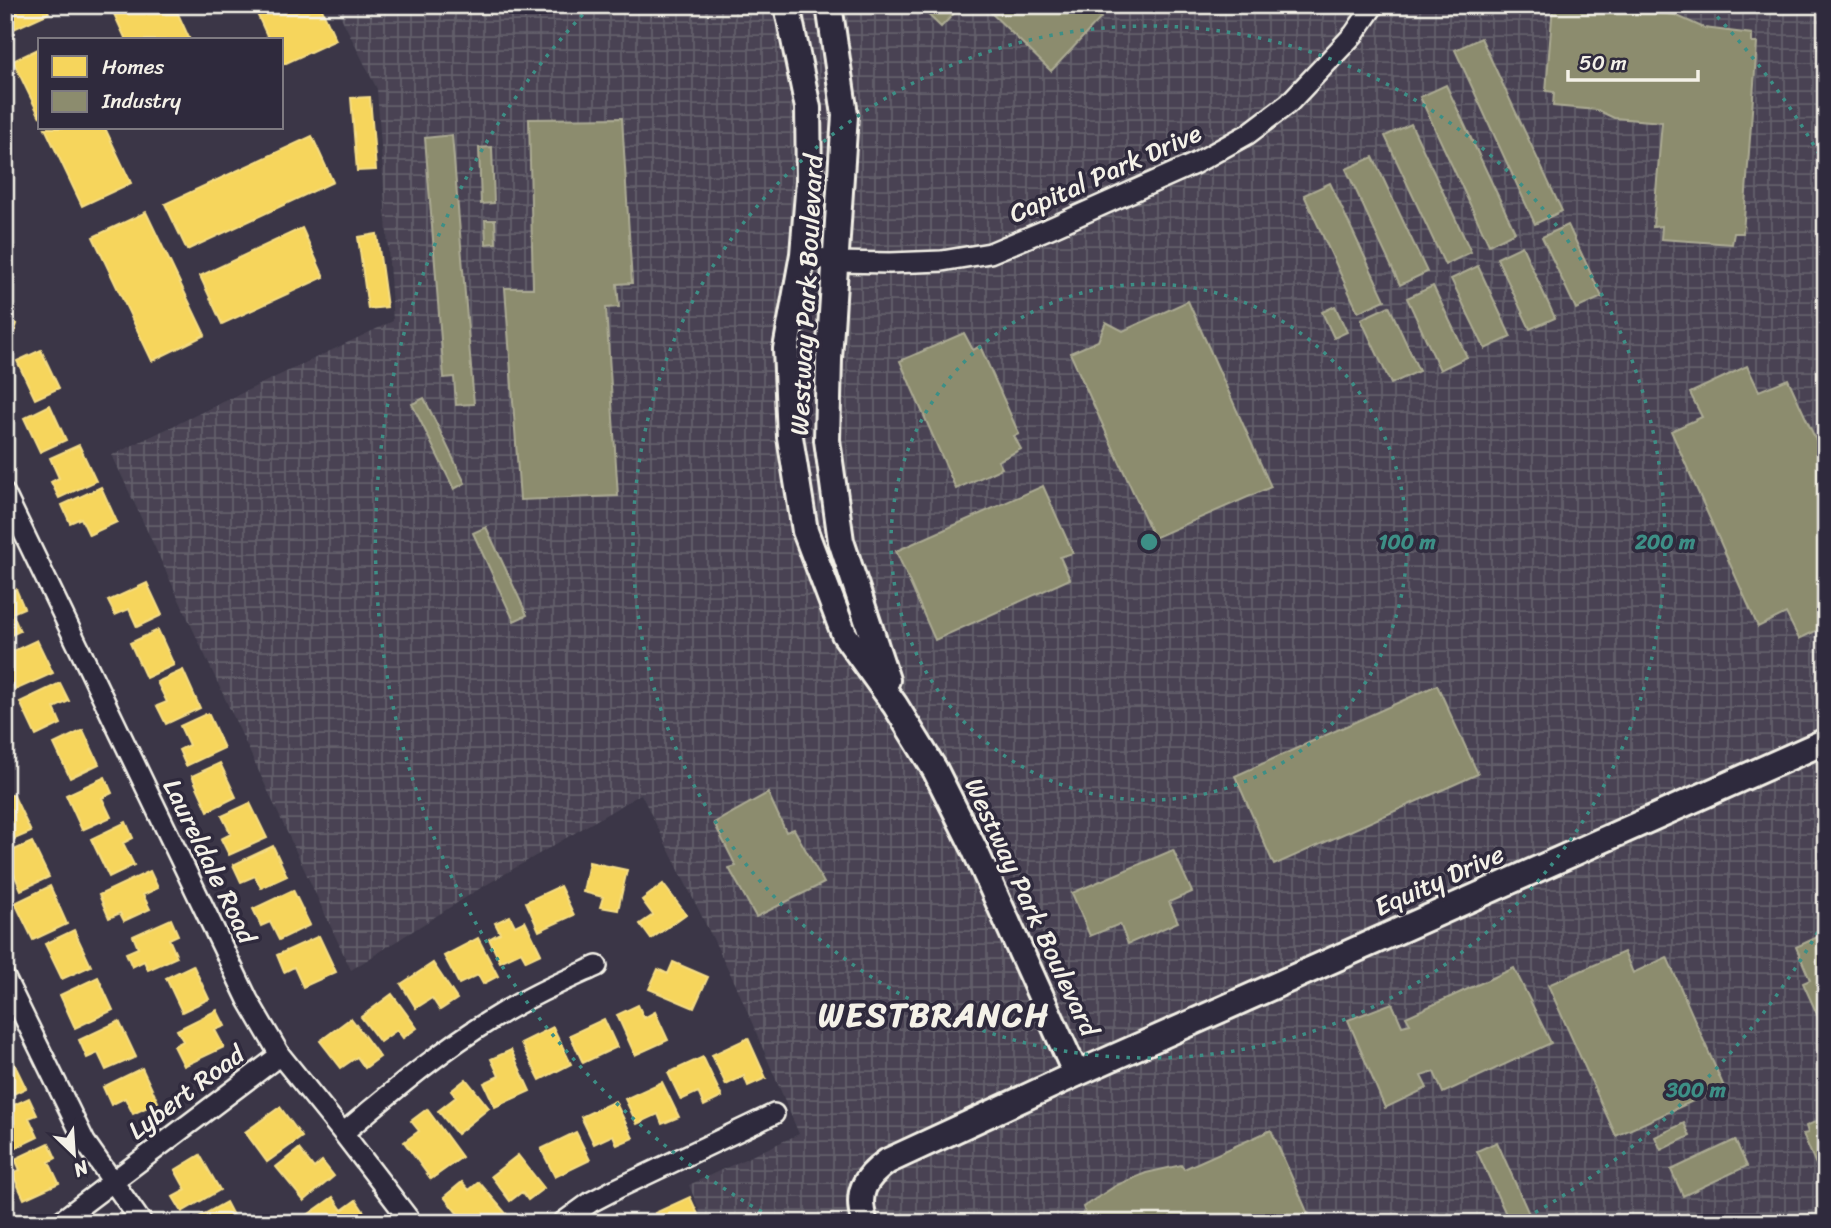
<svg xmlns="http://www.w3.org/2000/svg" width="1831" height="1228" viewBox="0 0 1831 1228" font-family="Sriracha,sans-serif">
<defs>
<pattern id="industrial-grid" width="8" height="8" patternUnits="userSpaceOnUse" patternTransform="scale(1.75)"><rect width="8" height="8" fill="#484352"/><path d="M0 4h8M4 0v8" fill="none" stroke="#635f6b"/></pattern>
</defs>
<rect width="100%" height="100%" fill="#3b3647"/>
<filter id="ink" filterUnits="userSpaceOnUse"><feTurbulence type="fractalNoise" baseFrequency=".0143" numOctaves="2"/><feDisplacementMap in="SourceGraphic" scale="14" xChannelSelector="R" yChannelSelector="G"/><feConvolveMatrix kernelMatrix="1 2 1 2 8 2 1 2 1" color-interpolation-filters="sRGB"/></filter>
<g filter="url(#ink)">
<path fill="url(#industrial-grid)" d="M 335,5 L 1826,5 L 1826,1223 L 704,1223 L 689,1185 L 799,1134 L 736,985 L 641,794 L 479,889 L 351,970 L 112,455 L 393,321 L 377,89 Z"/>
<path fill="#f6d55c" stroke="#f5dd86" stroke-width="2" d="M 5,5 L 46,5 L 49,13 L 5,33 Z
M 132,5 L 174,5 L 190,40 L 126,40 L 114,14 Z
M 253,5 L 320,5 L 336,40 L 282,65 L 282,40 L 269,40 Z
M 40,48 L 40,117 L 13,61 Z
M 370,97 L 376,170 L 357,171 L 351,98 Z
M 45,128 L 105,128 L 131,183 L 82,206 Z
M 312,136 L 333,182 L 187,250 L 165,204 Z
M 146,212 L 205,335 L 152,361 L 93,237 Z
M 302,228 L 324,277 L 222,324 L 200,276 Z
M 377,234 L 387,307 L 368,309 L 358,237 Z
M 5,320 L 17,324 L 9,348 L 5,346 Z
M 41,350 L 59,388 L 35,399 L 17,361 Z
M 50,405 L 66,440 L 40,452 L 24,418 Z
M 79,445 L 96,481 L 59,498 L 51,482 L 59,478 L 50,458 Z
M 101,487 L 117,522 L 89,535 L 81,518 L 70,523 L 62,505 Z
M 147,583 L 162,615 L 137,627 L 129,609 L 115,615 L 108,601 Z
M 16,589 L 24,608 L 12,613 L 20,631 L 5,638 L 5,594 Z
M 158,630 L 174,665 L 146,678 L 130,643 Z
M 37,640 L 53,673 L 15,690 L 5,669 L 5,655 Z
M 183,670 L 200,708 L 166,724 L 157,706 L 167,702 L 157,682 Z
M 60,683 L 69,701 L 54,708 L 61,724 L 36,736 L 20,702 Z
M 208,713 L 224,748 L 186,766 L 179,750 L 189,745 L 180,726 Z
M 83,730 L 99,764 L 70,778 L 54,744 Z
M 220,763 L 236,797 L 208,811 L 192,776 Z
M 105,777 L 112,793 L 102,798 L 111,817 L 82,830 L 66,795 Z
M 13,794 L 31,832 L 5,843 L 5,798 Z
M 250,803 L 267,838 L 229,855 L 221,839 L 231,834 L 222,816 Z
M 126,822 L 133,838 L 123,843 L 134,865 L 109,877 L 91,839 Z
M 32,842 L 49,877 L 21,890 L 13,872 L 5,876 L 5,854 Z
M 273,846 L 287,876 L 261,888 L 255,876 L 241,882 L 233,865 Z
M 589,862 L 627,870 L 618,910 L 600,907 L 603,897 L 583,892 Z
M 150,871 L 158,888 L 143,895 L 150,909 L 124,921 L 120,913 L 109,918 L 99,895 Z
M 663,884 L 686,914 L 651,939 L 640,924 L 653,915 L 642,900 Z
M 50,886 L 67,924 L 33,940 L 15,903 Z
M 560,886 L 574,915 L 539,931 L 526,902 Z
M 293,890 L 310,925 L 279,940 L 270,922 L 261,926 L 253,909 Z
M 510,916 L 515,926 L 525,921 L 541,954 L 526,961 L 521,952 L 500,962 L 489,939 L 500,933 L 495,923 Z
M 171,919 L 178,935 L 169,939 L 177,957 L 148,970 L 144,961 L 132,967 L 126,953 L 138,948 L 133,936 Z
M 74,930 L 91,966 L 62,979 L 45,944 Z
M 319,936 L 336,972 L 303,987 L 294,967 L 284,972 L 277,955 Z
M 478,938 L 498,976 L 483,984 L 478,975 L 459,984 L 444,956 Z
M 673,962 L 708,977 L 694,1008 L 649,989 L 658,969 L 668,974 Z
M 433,963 L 457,999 L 440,1010 L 432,998 L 416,1008 L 401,984 Z
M 193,965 L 209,999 L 182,1012 L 166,978 Z
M 98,977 L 113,1010 L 75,1028 L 60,995 Z
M 392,994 L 417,1028 L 403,1038 L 397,1030 L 380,1042 L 361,1017 Z
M 638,1005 L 644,1018 L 655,1012 L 668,1040 L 635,1055 L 617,1015 Z
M 217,1010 L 225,1026 L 215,1030 L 224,1047 L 184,1066 L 174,1046 L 183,1041 L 177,1030 Z
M 351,1018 L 380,1057 L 365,1068 L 357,1057 L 341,1068 L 320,1041 Z
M 604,1019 L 617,1047 L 583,1063 L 570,1035 Z
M 119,1021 L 136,1057 L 106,1070 L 98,1053 L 87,1058 L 79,1040 Z
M 553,1027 L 571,1064 L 540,1080 L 521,1043 Z
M 748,1038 L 766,1078 L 748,1086 L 744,1076 L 726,1085 L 712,1055 Z
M 511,1050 L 530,1091 L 495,1107 L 484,1083 L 499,1076 L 491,1059 Z
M 9,1053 L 26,1088 L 5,1098 L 5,1055 Z
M 703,1057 L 722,1097 L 704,1106 L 698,1092 L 681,1100 L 668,1073 Z
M 142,1068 L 158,1102 L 133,1114 L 125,1098 L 111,1105 L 103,1087 Z
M 466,1079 L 489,1108 L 457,1134 L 438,1111 L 456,1097 L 451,1091 Z
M 662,1082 L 679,1117 L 662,1124 L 658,1114 L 637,1124 L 625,1099 Z
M 29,1098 L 37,1115 L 29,1118 L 38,1137 L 5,1153 L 5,1109 Z
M 615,1101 L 633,1138 L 617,1145 L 613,1135 L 594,1144 L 581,1117 Z
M 280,1107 L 302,1137 L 267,1162 L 245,1132 Z
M 427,1109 L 462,1157 L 431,1179 L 404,1142 L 419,1131 L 411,1121 Z
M 576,1132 L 590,1160 L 555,1177 L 541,1149 Z
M 49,1143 L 56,1158 L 49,1162 L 59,1183 L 24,1199 L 12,1173 L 20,1170 L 15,1159 Z
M 299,1149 L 314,1168 L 322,1161 L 334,1176 L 304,1201 L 276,1167 Z
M 200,1155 L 220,1190 L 182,1212 L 173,1197 L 186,1190 L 175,1170 Z
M 518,1155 L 544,1188 L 528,1200 L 522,1192 L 510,1201 L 491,1176 Z
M 462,1182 L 469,1190 L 479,1182 L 508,1216 L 500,1223 L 488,1223 L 483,1217 L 475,1223 L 465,1223 L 444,1197 Z
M 333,1197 L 342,1210 L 356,1200 L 368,1218 L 361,1223 L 300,1223 L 299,1221 Z
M 690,1197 L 702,1223 L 660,1223 L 655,1213 Z
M 226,1202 L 237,1223 L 200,1223 L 197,1218 Z"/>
<path fill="#8c8c6e" stroke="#abaa93" stroke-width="2" d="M 918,5 L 962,5 L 941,27 Z
M 983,5 L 1089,5 L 1101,18 L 1051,71 Z
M 1553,5 L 1643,5 L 1642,11 L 1675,15 L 1704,28 L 1752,34 L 1752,43 L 1757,43 L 1743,233 L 1734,233 L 1732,244 L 1661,239 L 1662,226 L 1653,227 L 1662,122 L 1614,118 L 1597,110 L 1553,106 L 1554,92 L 1546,91 Z
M 1481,38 L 1562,211 L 1535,224 L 1455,50 Z
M 1446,85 L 1515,232 L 1489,245 L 1420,97 Z
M 622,118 L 632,283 L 617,284 L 619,307 L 606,308 L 618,496 L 520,500 L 505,288 L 533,288 L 529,119 Z
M 1411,124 L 1471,252 L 1445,265 L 1385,136 Z
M 452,135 L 474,404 L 456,405 L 454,377 L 444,378 L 425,138 Z
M 492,147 L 494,203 L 481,204 L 479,148 Z
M 1373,157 L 1427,272 L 1400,285 L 1346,169 Z
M 1330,183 L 1385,300 L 1358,312 L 1304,195 Z
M 485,220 L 495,220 L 496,243 L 486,244 Z
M 1568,225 L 1602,297 L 1576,309 L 1542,237 Z
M 1522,246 L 1555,318 L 1530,329 L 1497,258 Z
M 1478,266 L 1511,337 L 1485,349 L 1451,279 Z
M 1433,286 L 1467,357 L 1440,370 L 1407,298 Z
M 1188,301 L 1271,487 L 1154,538 L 1070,353 L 1098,341 L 1106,322 L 1123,331 Z
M 1335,306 L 1347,332 L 1334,338 L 1322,312 Z
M 1389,306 L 1419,371 L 1391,384 L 1361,319 Z
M 964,333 L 973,350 L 980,346 L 1019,434 L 1014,436 L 1021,449 L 998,461 L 1002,468 L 956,489 L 900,361 Z
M 1747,366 L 1759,391 L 1788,379 L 1826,462 L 1826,626 L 1799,639 L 1786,613 L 1758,627 L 1671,431 L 1702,417 L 1690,393 Z
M 424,398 L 465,483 L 454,489 L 412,404 Z
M 1043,486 L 1073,553 L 1060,557 L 1070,579 L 935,640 L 896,551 Z
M 486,527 L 527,615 L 514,621 L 473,533 Z
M 1437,685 L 1478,774 L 1274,865 L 1235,776 Z
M 768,793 L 786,832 L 794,829 L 824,883 L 756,917 L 729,868 L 736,866 L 714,823 Z
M 1173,850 L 1192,892 L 1169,902 L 1178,922 L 1128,944 L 1120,924 L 1090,936 L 1072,893 Z
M 1826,933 L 1826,1034 L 1803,983 L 1810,980 L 1796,947 Z
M 1624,952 L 1633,973 L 1667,957 L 1724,1087 L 1616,1136 L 1548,985 Z
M 1514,968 L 1551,1043 L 1443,1093 L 1434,1072 L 1421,1076 L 1427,1088 L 1385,1108 L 1348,1020 L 1392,1003 L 1402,1026 L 1410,1024 L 1406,1017 Z
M 1826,1117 L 1826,1188 L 1803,1134 L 1808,1133 L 1806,1126 Z
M 1684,1123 L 1690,1136 L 1661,1150 L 1655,1137 Z
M 1271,1130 L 1312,1223 L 1064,1223 L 1085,1213 L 1083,1207 L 1117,1185 L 1146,1173 L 1181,1165 L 1184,1169 Z
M 1735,1140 L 1747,1166 L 1683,1196 L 1671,1170 Z
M 1497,1142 L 1533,1223 L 1510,1223 L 1477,1151 Z"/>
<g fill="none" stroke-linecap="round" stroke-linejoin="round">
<defs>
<path id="minor" d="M 803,254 L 837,262 L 890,263 L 942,261 L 990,253 L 1048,229 L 1194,164 L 1248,134 L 1289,103 L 1354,34 L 1374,5
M 5,494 L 248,1000 L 280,1055 L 343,1133 L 412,1223
M 5,978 L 85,1142 L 142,1223
M 343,1133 C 391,1093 438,1052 492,1019 C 525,998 562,982 597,966
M 58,1223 L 280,1055
M 562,1223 L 591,1202 L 616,1189 L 774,1114"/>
<path id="tertiary" d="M 787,5 L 808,108 L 809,181 L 803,254 L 786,349 L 790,437 L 805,531 L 844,634 L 895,705 L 935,770 L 974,848 L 1076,1074
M 829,5 L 845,115 L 829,359 L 827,440 L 841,541 L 887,680
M 865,1223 C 855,1193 864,1178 888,1161 L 1076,1074 L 1826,741"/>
</defs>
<use href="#minor" stroke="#f4f1e8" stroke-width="24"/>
<use href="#tertiary" stroke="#f4f1e8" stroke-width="30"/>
<use href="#minor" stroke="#2f2a3d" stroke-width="19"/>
<use href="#tertiary" stroke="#2f2a3d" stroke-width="24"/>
</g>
</g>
<g fill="none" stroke="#3d8f86" stroke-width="3.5" stroke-dasharray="3.5 7">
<circle cx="1149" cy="542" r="258"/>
<circle cx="1149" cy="542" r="516"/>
<path d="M1823 923A774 774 0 0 1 1518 1222M780 1222A774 774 0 0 1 588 9M1710 9A774 774 0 0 1 1823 161"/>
</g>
<g text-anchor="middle" stroke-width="7" stroke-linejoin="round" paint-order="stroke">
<g font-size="26" fill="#f4f1e8" stroke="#2f2a3d">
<text transform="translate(1105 173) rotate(-24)" y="9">Capital Park Drive</text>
<text transform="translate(806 295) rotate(-87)" y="9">Westway Park Boulevard</text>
<text transform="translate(210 861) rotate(64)" y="9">Laureldale Road</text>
<text transform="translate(1439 880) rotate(-24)" y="9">Equity Drive</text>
<text transform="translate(1032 907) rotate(65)" y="9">Westway Park Boulevard</text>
<text transform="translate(186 1092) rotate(-37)" y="9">Lybert Road</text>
</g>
<g font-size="33" font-weight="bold" letter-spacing="2" fill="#f4f1e8" stroke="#2f2a3d">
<text x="934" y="1026">WESTBRANCH</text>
</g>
</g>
<circle cx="1149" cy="542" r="10" fill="#3d8f86" stroke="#2f2a3d" stroke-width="3.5"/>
<g font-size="21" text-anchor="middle" font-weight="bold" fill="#3d8f86" stroke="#2f2a3d" stroke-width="7" stroke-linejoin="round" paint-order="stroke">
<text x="1407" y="549">100 m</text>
<text x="1665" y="549">200 m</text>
<text x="1696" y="1097">300 m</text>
</g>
<rect width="1831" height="1228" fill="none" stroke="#2f2a3d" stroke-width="28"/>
<rect x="14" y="14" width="1803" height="1200" fill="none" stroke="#f4f1e8" stroke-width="2.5" filter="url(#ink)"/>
<rect x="38" y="38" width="245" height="91" fill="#2f2a3d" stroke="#7e7a81" stroke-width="2"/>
<rect x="52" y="56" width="35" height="21" fill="#f6d55c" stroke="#7e7a81" stroke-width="2"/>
<text x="102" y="74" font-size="21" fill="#f4f1e8">Homes</text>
<rect x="52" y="91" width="35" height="21" fill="#8c8c6e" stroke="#7e7a81" stroke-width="2"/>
<text x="102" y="108" font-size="21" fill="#f4f1e8">Industry</text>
<g transform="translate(74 1154) rotate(155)" stroke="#2f2a3d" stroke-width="5" paint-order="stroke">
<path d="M0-5L12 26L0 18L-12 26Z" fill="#f4f1e8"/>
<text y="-10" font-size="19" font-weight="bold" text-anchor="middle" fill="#f4f1e8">N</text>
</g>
<path d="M1568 70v10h130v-10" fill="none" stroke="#f4f1e8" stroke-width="3.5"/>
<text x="1579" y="70" font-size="21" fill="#f4f1e8" stroke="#2f2a3d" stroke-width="5" paint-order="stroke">50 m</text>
</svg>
